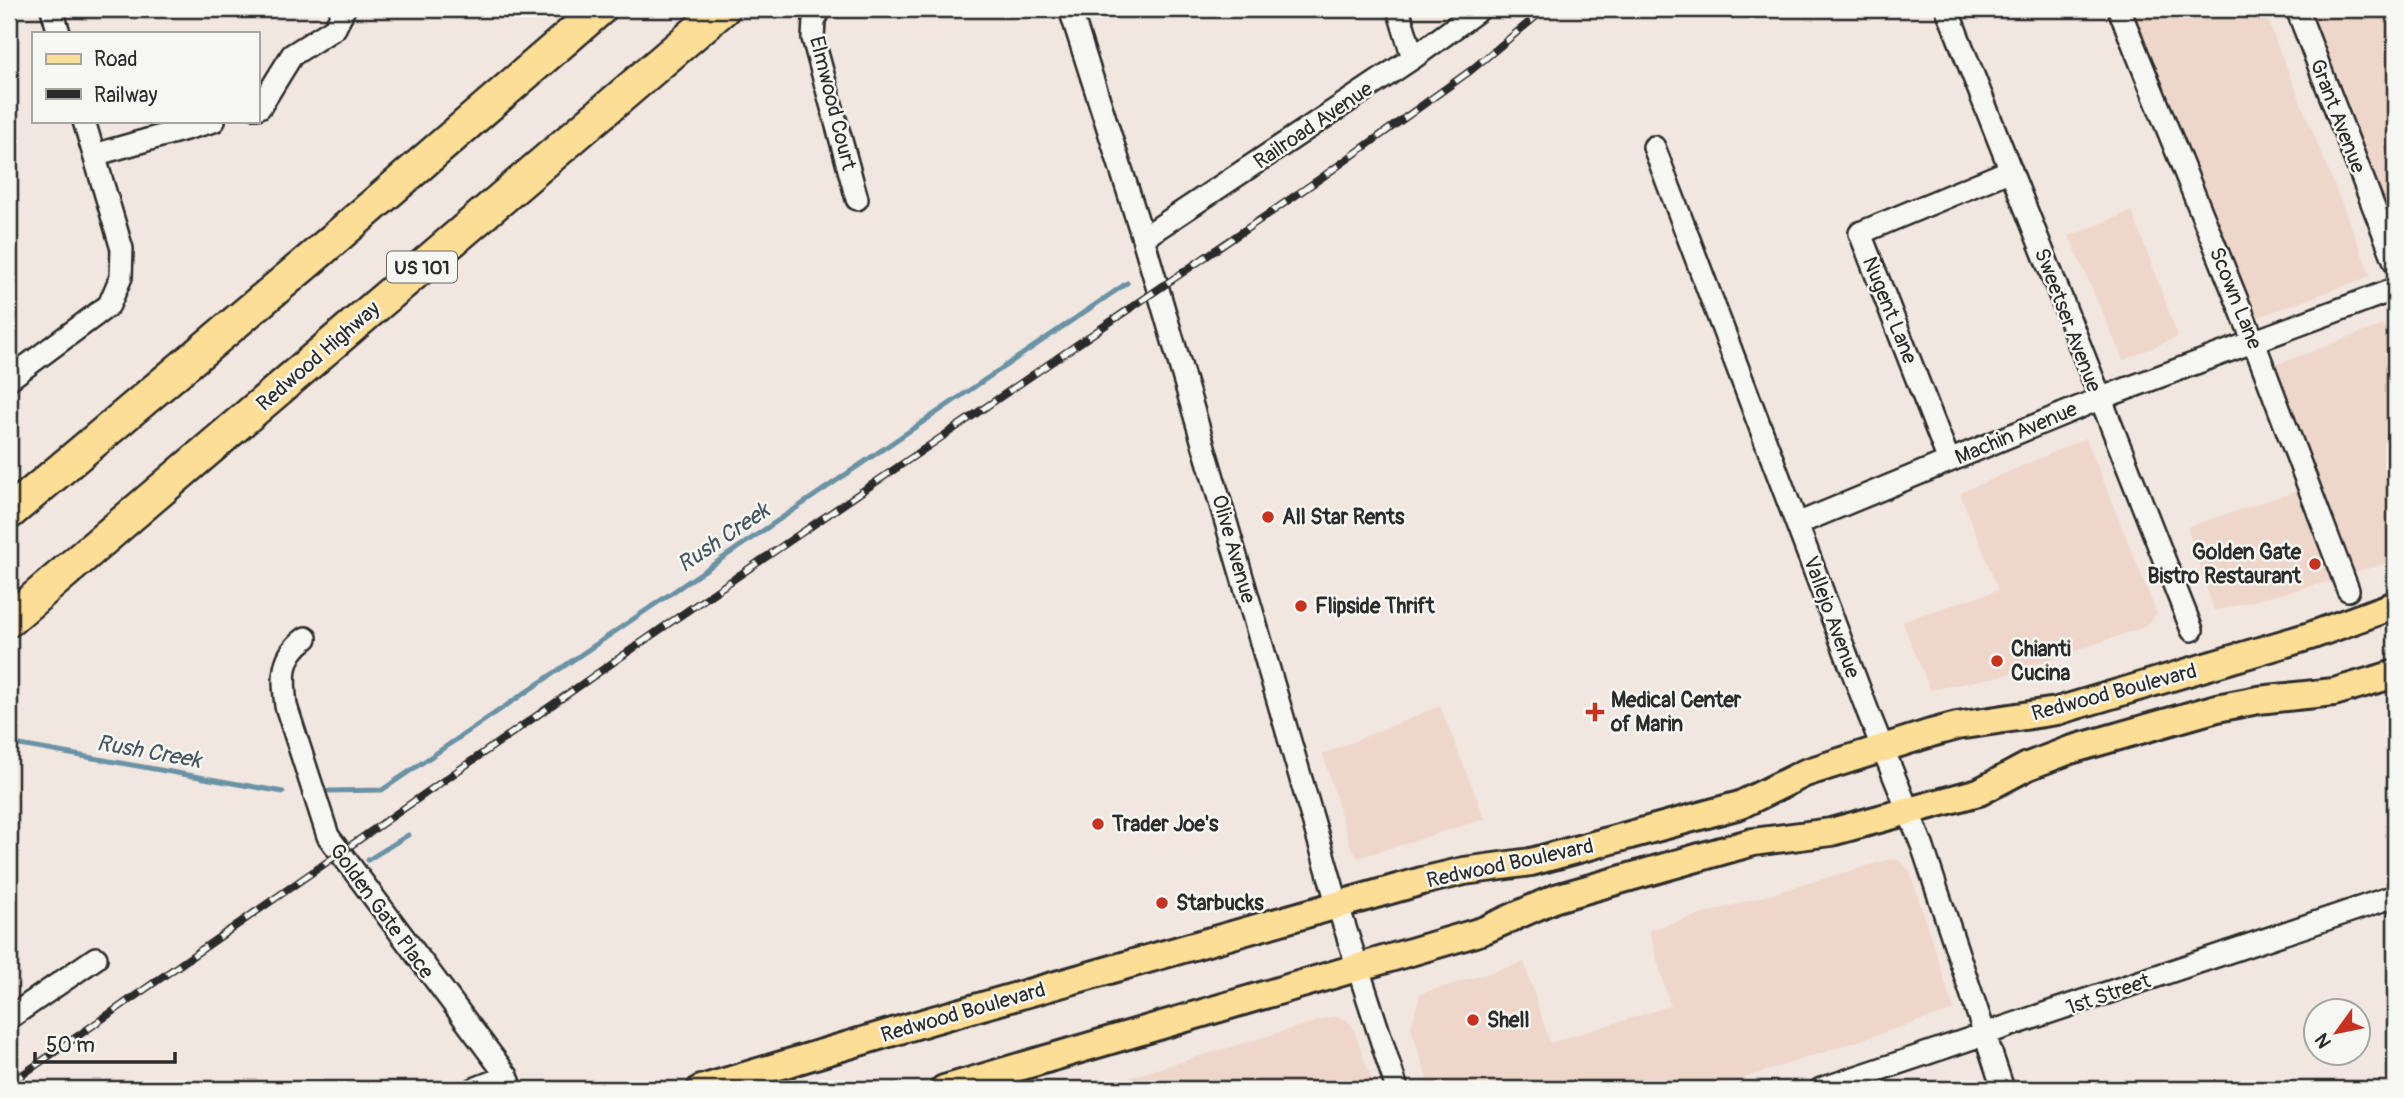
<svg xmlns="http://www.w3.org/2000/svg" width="2404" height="1098" viewBox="0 0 2404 1098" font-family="Pangolin,sans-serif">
<rect width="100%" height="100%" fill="#f2e7e0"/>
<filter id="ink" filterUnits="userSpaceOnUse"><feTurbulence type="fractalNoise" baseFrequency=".0143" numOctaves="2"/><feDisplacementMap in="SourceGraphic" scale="14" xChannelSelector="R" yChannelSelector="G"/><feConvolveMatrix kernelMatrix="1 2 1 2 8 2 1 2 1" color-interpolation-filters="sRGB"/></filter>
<g filter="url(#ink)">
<path fill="#eed6ca" d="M 2132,9 L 2263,9 L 2371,276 L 2256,318 Z
M 2309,9 L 2395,9 L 2395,228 Z
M 2132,211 L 2178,337 L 2123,360 L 2069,236 Z
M 2382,325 L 2388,329 L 2395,346 L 2395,561 L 2351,573 L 2275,365 Z
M 2086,438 L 2157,614 L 2142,628 L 2002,676 L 1930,690 L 1902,621 L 1998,590 L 1960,493 Z
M 2303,489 L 2339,579 L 2214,611 L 2187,527 Z
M 1440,706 L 1485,819 L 1358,858 L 1349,843 L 1323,754 Z
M 1887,860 L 1899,860 L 1910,872 L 1954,1010 L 1710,1089 L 1430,1089 L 1411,1027 L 1420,994 L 1524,962 L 1550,1043 L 1670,1006 L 1649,930 Z
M 1334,1016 L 1345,1019 L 1352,1025 L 1375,1089 L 1097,1089 L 1097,1087 Z"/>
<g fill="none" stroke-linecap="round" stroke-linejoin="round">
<path stroke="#6b92a5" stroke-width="5" d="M 9,743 L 283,792
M 329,791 L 382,790 L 1127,283
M 368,860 L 408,835"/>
<defs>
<path id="minor" d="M 52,9 L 59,33
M 820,9 L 814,21 L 813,38 L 857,199
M 1070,9 L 1143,238 L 1338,906 L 1397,1089
M 1398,9 L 1413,58
M 1947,9 L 2192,630
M 2119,9 L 2253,340 L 2348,590
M 2297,9 L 2395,262
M 257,108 L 260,107 L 292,55 L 335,28 L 344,9
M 1654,147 L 1868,712 L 1922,845 L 2003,1089
M 94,155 L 214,121
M 1143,238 L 1413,58 L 1480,9
M 9,379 L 109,305 L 121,277 L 122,249 L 84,121
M 1949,461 L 1860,233 L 2011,170
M 1797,524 L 2099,399 L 2395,289
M 306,638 C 280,656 283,678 286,706 L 328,836 L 507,1076 L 512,1089
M 9,1018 L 96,958
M 474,1089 L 507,1076
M 1821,1089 L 2395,896"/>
<path id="major" d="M 701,1089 L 933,1020 L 1422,881 L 1464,871 L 1531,862 L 1740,805 L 1805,773 L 1931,733 L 1957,726 L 2057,711 L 2310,636 L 2395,605
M 944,1089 L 1482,931 L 1556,898 L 1753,842 L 1831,832 L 1979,792 L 2028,766 L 2070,750 L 2217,708 L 2258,700 L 2334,692 L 2395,674"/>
<path id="highway" d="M 9,513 L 311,259 L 600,9
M 9,620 L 723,9"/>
</defs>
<use href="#minor" stroke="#2b2b2b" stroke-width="26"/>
<use href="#major" stroke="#2b2b2b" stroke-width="32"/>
<use href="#highway" stroke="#2b2b2b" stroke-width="37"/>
<use href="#minor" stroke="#f6f6f2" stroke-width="21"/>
<use href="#major" stroke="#fdde96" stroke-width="26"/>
<use href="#highway" stroke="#fdde96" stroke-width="32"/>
<defs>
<path id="rail" d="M 9,1084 L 668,624 L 1321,178 L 1470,71 L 1545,9"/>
</defs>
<use href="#rail" stroke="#2b2b2b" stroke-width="8"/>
<use href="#rail" stroke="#f6f6f2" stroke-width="5" stroke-dasharray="16" stroke-linecap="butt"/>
</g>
</g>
<g fill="#c8321e" stroke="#f6f6f2" stroke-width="2.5">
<circle cx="1268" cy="517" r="7"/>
<circle cx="2315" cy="564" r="7"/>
<circle cx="1301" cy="606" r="7"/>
<circle cx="1997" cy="661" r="7"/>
<path d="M1591.5 701.5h7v7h7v7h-7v7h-7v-7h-7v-7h7z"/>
<circle cx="1098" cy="824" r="7"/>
<circle cx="1162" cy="903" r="7"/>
<circle cx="1473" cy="1020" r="7"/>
</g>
<g text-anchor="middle" stroke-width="5" stroke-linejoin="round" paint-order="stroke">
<rect fill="#f6f6f2" stroke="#686867" stroke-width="2" x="387" y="251.5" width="70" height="31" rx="5"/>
<g font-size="19" font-weight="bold" fill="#2b2b2b">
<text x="422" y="274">US 101</text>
</g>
<g font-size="21" fill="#2b2b2b" stroke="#f6f6f2">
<text transform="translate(833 103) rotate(76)" y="7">Elmwood Court</text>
<text transform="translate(2338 116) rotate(69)" y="7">Grant Avenue</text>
<text transform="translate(1313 125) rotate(-34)" y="7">Railroad Avenue</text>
<text transform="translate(2236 298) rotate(68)" y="7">Scown Lane</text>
<text transform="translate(1890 310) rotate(68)" y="7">Nugent Lane</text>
<text transform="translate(2068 320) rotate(69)" y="7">Sweetser Avenue</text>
<text transform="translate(318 356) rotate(-41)" y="7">Redwood Highway</text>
<text transform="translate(2016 433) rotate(-23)" y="7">Machin Avenue</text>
<text transform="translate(1234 549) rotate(74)" y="7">Olive Avenue</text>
<text transform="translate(1832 617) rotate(70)" y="7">Vallejo Avenue</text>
<text transform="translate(2114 692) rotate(-15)" y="7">Redwood Boulevard</text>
<text transform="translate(1510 863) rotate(-12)" y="7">Redwood Boulevard</text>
<text transform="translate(382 911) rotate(54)" y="7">Golden Gate Place</text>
<text transform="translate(2108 994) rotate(-19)" y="7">1st Street</text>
<text transform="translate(963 1012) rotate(-16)" y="7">Redwood Boulevard</text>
</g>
<g font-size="21" font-weight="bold" fill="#2b2b2b" stroke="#f6f6f2" text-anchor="start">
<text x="1282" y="524">All Star Rents</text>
<text x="2301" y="559" text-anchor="end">Golden Gate<tspan x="2301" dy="24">Bistro Restaurant</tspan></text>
<text x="1315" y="613">Flipside Thrift</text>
<text x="2011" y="656">Chianti<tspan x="2011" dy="24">Cucina</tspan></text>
<text x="1611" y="707">Medical Center<tspan x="1611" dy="24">of Marin</tspan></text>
<text x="1112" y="831">Trader Joe's</text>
<text x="1176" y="910">Starbucks</text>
<text x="1487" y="1027">Shell</text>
</g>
<g font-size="23" font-style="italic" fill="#46565e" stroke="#f6f6f2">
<text transform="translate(723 537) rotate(-34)" y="8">Rush Creek</text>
<text transform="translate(149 751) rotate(10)" y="8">Rush Creek</text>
</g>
</g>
<rect width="2404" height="1098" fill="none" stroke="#f6f6f2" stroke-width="35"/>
<rect x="18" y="18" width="2369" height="1063" fill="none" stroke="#2b2b2b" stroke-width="2.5" filter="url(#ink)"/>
<rect x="32" y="32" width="228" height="91" fill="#f6f6f2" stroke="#a5a5a2" stroke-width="2"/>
<rect x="46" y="54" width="35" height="10" fill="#fdde96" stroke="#a5a5a2" stroke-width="2"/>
<text x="94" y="66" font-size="21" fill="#2b2b2b">Road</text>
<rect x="46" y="89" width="35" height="10" fill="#2b2b2b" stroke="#a5a5a2" stroke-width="2"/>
<text x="94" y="102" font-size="21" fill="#2b2b2b">Railway</text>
<g transform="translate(2337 1032) rotate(237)"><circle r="33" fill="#f6f6f2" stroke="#a5a5a2" stroke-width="2"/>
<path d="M0-5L12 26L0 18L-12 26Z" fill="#c8321e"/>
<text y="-10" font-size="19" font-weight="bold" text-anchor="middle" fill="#2b2b2b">N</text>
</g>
<path d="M35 1052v10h140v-10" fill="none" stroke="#2b2b2b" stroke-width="3.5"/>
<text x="46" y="1052" font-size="21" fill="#2b2b2b" stroke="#f6f6f2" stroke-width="5" paint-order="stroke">50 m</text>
</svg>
